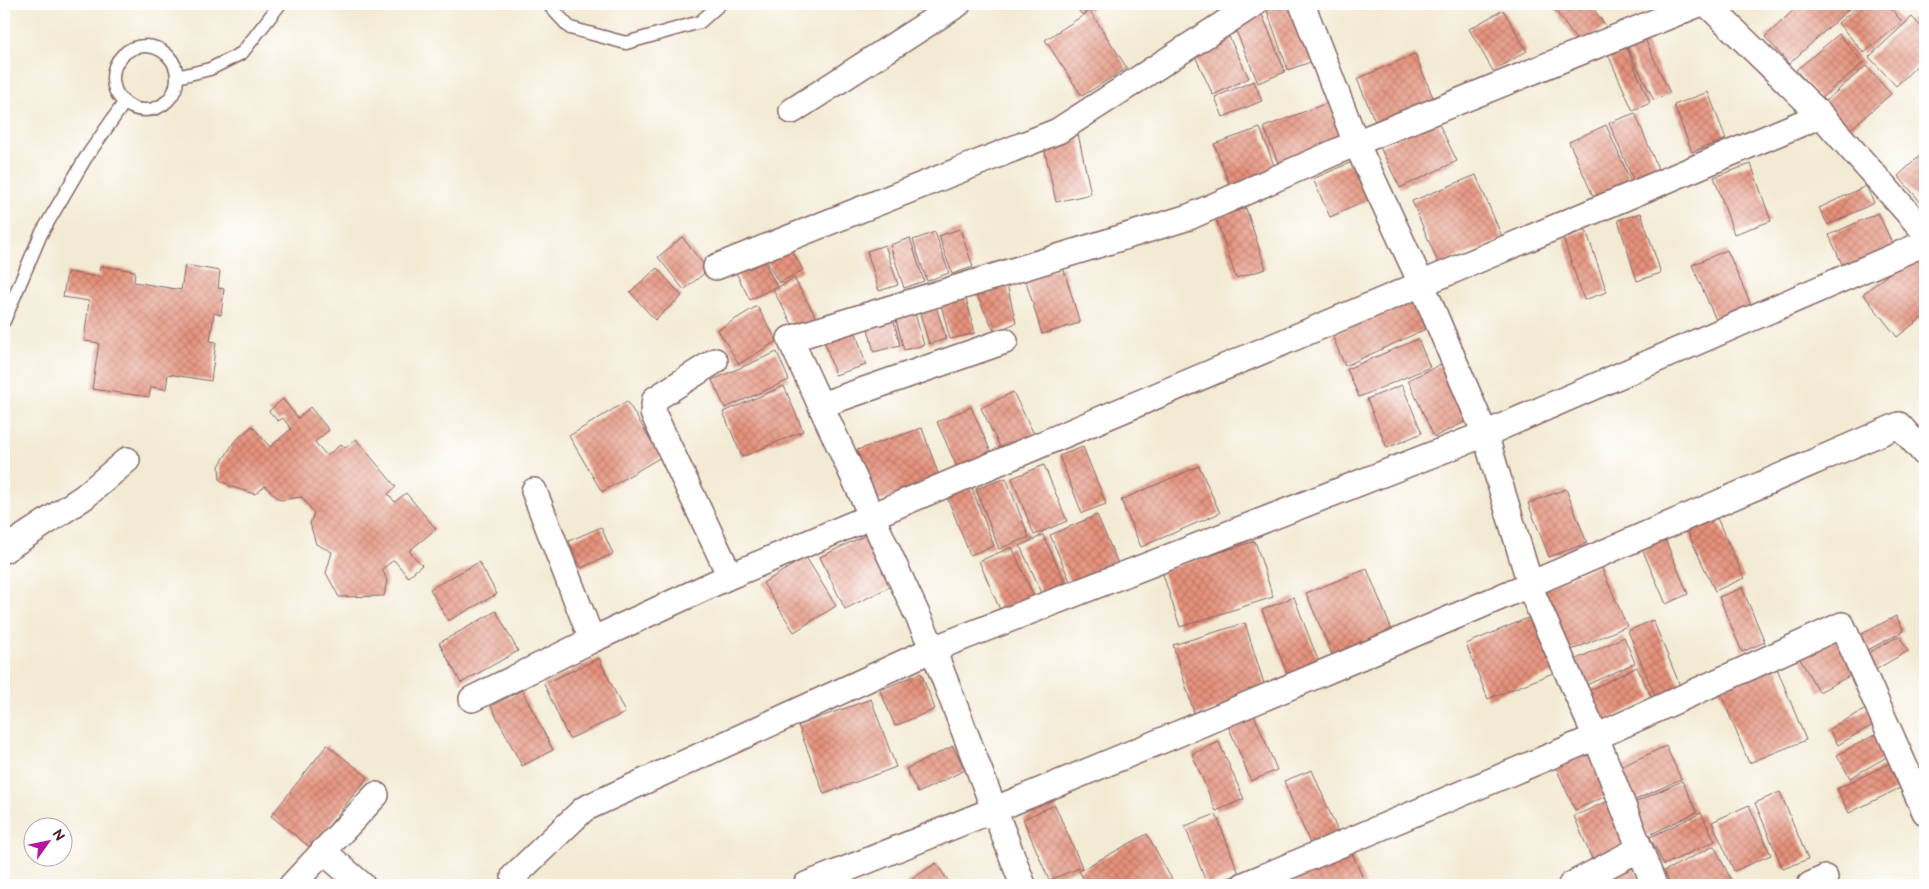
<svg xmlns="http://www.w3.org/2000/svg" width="1929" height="889" viewBox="0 0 1929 889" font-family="'Balsamiq Sans',sans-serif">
<defs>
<pattern id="building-cross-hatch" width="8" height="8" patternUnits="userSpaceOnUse" patternTransform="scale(1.25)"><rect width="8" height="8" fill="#e6927c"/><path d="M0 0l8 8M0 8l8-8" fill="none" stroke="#bc7766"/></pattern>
</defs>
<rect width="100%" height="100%" fill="#fff"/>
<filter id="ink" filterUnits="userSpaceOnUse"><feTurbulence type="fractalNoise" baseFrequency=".02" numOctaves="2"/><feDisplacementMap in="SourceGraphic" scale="10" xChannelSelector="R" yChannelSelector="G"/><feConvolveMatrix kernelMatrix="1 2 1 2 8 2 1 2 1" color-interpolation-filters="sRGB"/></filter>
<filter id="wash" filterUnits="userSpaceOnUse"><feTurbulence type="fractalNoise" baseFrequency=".0096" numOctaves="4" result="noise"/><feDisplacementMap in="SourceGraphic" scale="20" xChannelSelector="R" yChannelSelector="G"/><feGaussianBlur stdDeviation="1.12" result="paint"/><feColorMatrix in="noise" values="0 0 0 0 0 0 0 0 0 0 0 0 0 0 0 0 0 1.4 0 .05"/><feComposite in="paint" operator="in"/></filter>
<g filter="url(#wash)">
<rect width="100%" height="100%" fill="#f3ead3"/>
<g id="blocks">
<path fill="url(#building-cross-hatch)" d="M 1074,4 L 1100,4 L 1082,15 Z
M 1287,4 L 1296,4 L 1316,60 L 1288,70 L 1267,11 Z
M 1565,4 L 1590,4 L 1606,26 L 1580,45 L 1555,10 Z
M 1800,4 L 1854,4 L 1789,64 L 1765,37 Z
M 1861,4 L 1887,4 L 1902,22 L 1864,53 L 1838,23 Z
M 1503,10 L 1527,51 L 1493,71 L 1469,29 Z
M 1090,11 L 1127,68 L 1082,96 L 1045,40 Z
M 1262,14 L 1285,72 L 1258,83 L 1234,26 Z
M 1912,17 L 1925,31 L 1925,58 L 1896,86 L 1869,57 Z
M 1839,34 L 1863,63 L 1820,99 L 1796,70 Z
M 1229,37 L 1249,78 L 1213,95 L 1194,54 Z
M 1644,37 L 1670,93 L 1654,100 L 1626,45 Z
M 1625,44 L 1650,103 L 1633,111 L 1607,52 Z
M 1415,54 L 1435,102 L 1377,126 L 1357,79 Z
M 1866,66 L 1891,94 L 1847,132 L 1822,104 Z
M 1254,81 L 1262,101 L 1223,117 L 1215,97 Z
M 1708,92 L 1726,139 L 1692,152 L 1674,105 Z
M 1335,100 L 1351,142 L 1280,168 L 1264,127 Z
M 1635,113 L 1661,176 L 1636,187 L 1609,123 Z
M 1437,120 L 1457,161 L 1400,188 L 1380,147 Z
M 1606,125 L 1635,191 L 1598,207 L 1569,142 Z
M 1260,128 L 1278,176 L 1233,193 L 1214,144 Z
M 1078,134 L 1091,194 L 1056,202 L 1043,142 Z
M 1925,151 L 1925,207 L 1898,176 Z
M 1354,161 L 1371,199 L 1330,217 L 1313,179 Z
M 1751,164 L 1771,221 L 1734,234 L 1714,177 Z
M 1476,175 L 1503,239 L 1439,265 L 1412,201 Z
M 1866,186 L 1874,203 L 1828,225 L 1819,208 Z
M 1246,208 L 1266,269 L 1236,278 L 1216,218 Z
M 1641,213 L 1661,273 L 1637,281 L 1618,220 Z
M 1878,213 L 1895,249 L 1845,271 L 1829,235 Z
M 960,229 L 973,267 L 952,274 L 939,236 Z
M 1586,230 L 1607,292 L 1584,300 L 1563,238 Z
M 935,232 L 949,273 L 927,281 L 913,240 Z
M 682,237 L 708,270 L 684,290 L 658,257 Z
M 910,238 L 924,281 L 904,288 L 890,245 Z
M 789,245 L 803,270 L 779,283 L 765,259 Z
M 885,245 L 898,285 L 879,291 L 867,251 Z
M 1920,249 L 1925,255 L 1925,315 L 1897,337 L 1863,294 Z
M 1727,250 L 1751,305 L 1716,320 L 1692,265 Z
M 763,260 L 777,286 L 750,300 L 736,273 Z
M 185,265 L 220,271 L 218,288 L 224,289 L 221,315 L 214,313 L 210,341 L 216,342 L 211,381 L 168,374 L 166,389 L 151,387 L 149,397 L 92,389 L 99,343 L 84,341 L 89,301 L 63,297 L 67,272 L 99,277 L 100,266 L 135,271 L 134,282 L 181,290 Z
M 1063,267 L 1080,323 L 1042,334 L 1025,278 Z
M 657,268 L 682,296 L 655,320 L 630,292 Z
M 794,278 L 817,319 L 796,331 L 773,290 Z
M 1006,280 L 1016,323 L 995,332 L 973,288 Z
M 966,298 L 975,333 L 950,339 L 941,305 Z
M 1415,299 L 1428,328 L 1345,366 L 1332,335 Z
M 757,306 L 777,341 L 739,364 L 718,330 Z
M 936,306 L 946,339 L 929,344 L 919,310 Z
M 914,310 L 924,345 L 904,350 L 895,316 Z
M 893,318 L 900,345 L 874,352 L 867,325 Z
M 855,330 L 866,365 L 835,375 L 824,340 Z
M 1418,339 L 1430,367 L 1359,397 L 1347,369 Z
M 777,352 L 789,380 L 725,408 L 712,380 Z
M 1444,363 L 1471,419 L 1434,437 L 1408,380 Z
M 1402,385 L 1422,433 L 1387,448 L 1367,399 Z
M 784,386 L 803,431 L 742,457 L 723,412 Z
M 1013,392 L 1037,440 L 1005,457 L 981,408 Z
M 283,399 L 298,418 L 310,407 L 329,430 L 315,442 L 327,456 L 341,444 L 345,448 L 356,439 L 396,487 L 388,494 L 395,502 L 406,493 L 436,529 L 409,551 L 422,565 L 408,577 L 394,560 L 382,569 L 387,580 L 384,596 L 339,597 L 326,573 L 332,552 L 316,544 L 310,523 L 314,513 L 302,497 L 280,500 L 265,486 L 255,494 L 232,487 L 220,480 L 219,466 L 234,442 L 252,426 L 270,447 L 291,429 L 283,418 L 278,421 L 269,411 Z
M 627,401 L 661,457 L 602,492 L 569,436 Z
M 971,407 L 994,459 L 960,474 L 937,422 Z
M 922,428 L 940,479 L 876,502 L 857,450 Z
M 1083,447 L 1106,504 L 1082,513 L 1059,456 Z
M 1044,465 L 1067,521 L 1034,535 L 1012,478 Z
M 1199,466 L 1220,513 L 1141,547 L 1121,500 Z
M 1006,478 L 1029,537 L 999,549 L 976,489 Z
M 972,488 L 994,546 L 970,555 L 947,497 Z
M 1566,489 L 1587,543 L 1549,557 L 1528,503 Z
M 1097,515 L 1120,568 L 1073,588 L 1050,535 Z
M 1717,518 L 1744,578 L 1715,591 L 1687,531 Z
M 601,527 L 613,554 L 581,568 L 569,541 Z
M 1662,532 L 1688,594 L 1666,604 L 1639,542 Z
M 866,535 L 891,586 L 845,609 L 820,557 Z
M 1043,535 L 1065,582 L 1042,593 L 1020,546 Z
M 1255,541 L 1273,597 L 1180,627 L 1162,571 Z
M 1012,547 L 1034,597 L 1001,612 L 979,561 Z
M 806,557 L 836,606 L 794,632 L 763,583 Z
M 479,562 L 497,594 L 448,621 L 430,589 Z
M 1600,564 L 1627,626 L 1565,653 L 1538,591 Z
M 1367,569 L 1393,633 L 1333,657 L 1306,593 Z
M 1742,588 L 1765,642 L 1742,652 L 1719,597 Z
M 1294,597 L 1321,668 L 1290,681 L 1262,610 Z
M 496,611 L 518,651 L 461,683 L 439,643 Z
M 1535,615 L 1558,671 L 1488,699 L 1466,644 Z
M 1896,616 L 1904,631 L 1862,653 L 1854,638 Z
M 1653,620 L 1681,688 L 1656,698 L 1628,631 Z
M 1245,623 L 1267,693 L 1195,716 L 1173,645 Z
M 1899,636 L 1908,651 L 1868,674 L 1859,658 Z
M 1624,637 L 1635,663 L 1582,687 L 1570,662 Z
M 1840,637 L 1859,671 L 1819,692 L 1800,659 Z
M 599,658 L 625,713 L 569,739 L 544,684 Z
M 1776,666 L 1806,740 L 1749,763 L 1719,689 Z
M 1637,667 L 1652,698 L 1601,723 L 1586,692 Z
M 921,673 L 935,709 L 895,726 L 880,690 Z
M 522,690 L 553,750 L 522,766 L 491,706 Z
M 871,699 L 896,767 L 824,794 L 798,725 Z
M 1868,708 L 1876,723 L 1838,745 L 1829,729 Z
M 1253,712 L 1277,770 L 1251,781 L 1227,723 Z
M 1880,732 L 1892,754 L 1850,778 L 1837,755 Z
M 1219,742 L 1244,799 L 1216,811 L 1192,754 Z
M 327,745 L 368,777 L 311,848 L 271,816 Z
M 953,746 L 965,770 L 918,793 L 906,769 Z
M 1666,746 L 1681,779 L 1633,801 L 1618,768 Z
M 1594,751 L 1613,793 L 1575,810 L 1556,768 Z
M 1894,761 L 1906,785 L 1849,813 L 1837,789 Z
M 1312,770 L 1338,832 L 1310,844 L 1284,781 Z
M 1682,781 L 1697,812 L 1647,836 L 1632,804 Z
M 1780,792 L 1808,859 L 1783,869 L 1755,803 Z
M 1613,799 L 1631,842 L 1592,859 L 1574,816 Z
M 1055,805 L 1082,867 L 1049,880 L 1023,819 Z
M 1749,805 L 1771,855 L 1734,871 L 1712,822 Z
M 1701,813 L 1715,841 L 1664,865 L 1650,837 Z
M 1216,814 L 1239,874 L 1207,885 L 1185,826 Z
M 1147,834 L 1175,885 L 1087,885 L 1079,871 Z
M 1714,846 L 1734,885 L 1671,885 L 1664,871 Z
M 1351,851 L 1366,885 L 1293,885 L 1290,878 Z
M 1632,861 L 1642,885 L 1574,885 Z
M 936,863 L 951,885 L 903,885 Z"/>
</g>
</g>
<g filter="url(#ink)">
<use href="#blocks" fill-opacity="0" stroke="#856666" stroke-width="1"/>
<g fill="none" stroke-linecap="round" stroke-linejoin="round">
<defs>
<path id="lane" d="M 548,4 L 570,28 L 626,43 L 700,22 L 720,4
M113 78a32 32 0 1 1 64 0a32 32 0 1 1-64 0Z
M 177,77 L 210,69 L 242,53 L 280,4
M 4,321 L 41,234 L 85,159 L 124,103"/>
<path id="street" d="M 1302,4 L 1356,143 L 1422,285 L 1485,434 L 1534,597 L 1596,737 L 1654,885
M 1707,4 L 1821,115 L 1925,232
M 792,111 L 958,4
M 716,267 L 1058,131 L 1254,4
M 715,361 L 655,399 L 653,413 L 730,576
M 821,405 L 1005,341
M 534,491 L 592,640
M 4,550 L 84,497 L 127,460
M 472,699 L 592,640 L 730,576 L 1821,115
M 323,851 L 362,885
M 514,876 L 584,809 L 933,649 L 1485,434 L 1925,243
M 292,885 L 376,795
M 806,885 C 1174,740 1536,582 1899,425 L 1925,454
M 1023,885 L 933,649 L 790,339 L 1189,217 L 1356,143 L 1699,4
M 1244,885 L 1596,737 L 1842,625 L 1925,812
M 1571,885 L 1639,849
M 1810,885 L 1825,878"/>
</defs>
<use href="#lane" stroke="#856666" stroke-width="15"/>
<use href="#street" stroke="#856666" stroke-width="28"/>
<use href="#lane" stroke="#fff" stroke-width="12"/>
<use href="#street" stroke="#fff" stroke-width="25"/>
</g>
</g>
<rect width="1929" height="889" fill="none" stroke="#fff" stroke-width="20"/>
<g transform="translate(48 842) rotate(57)"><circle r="24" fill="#ffffff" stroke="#b7a5aa"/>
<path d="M0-4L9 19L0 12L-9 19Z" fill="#b5179e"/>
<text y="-8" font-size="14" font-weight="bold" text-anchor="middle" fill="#4a1f2b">N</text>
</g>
</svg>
